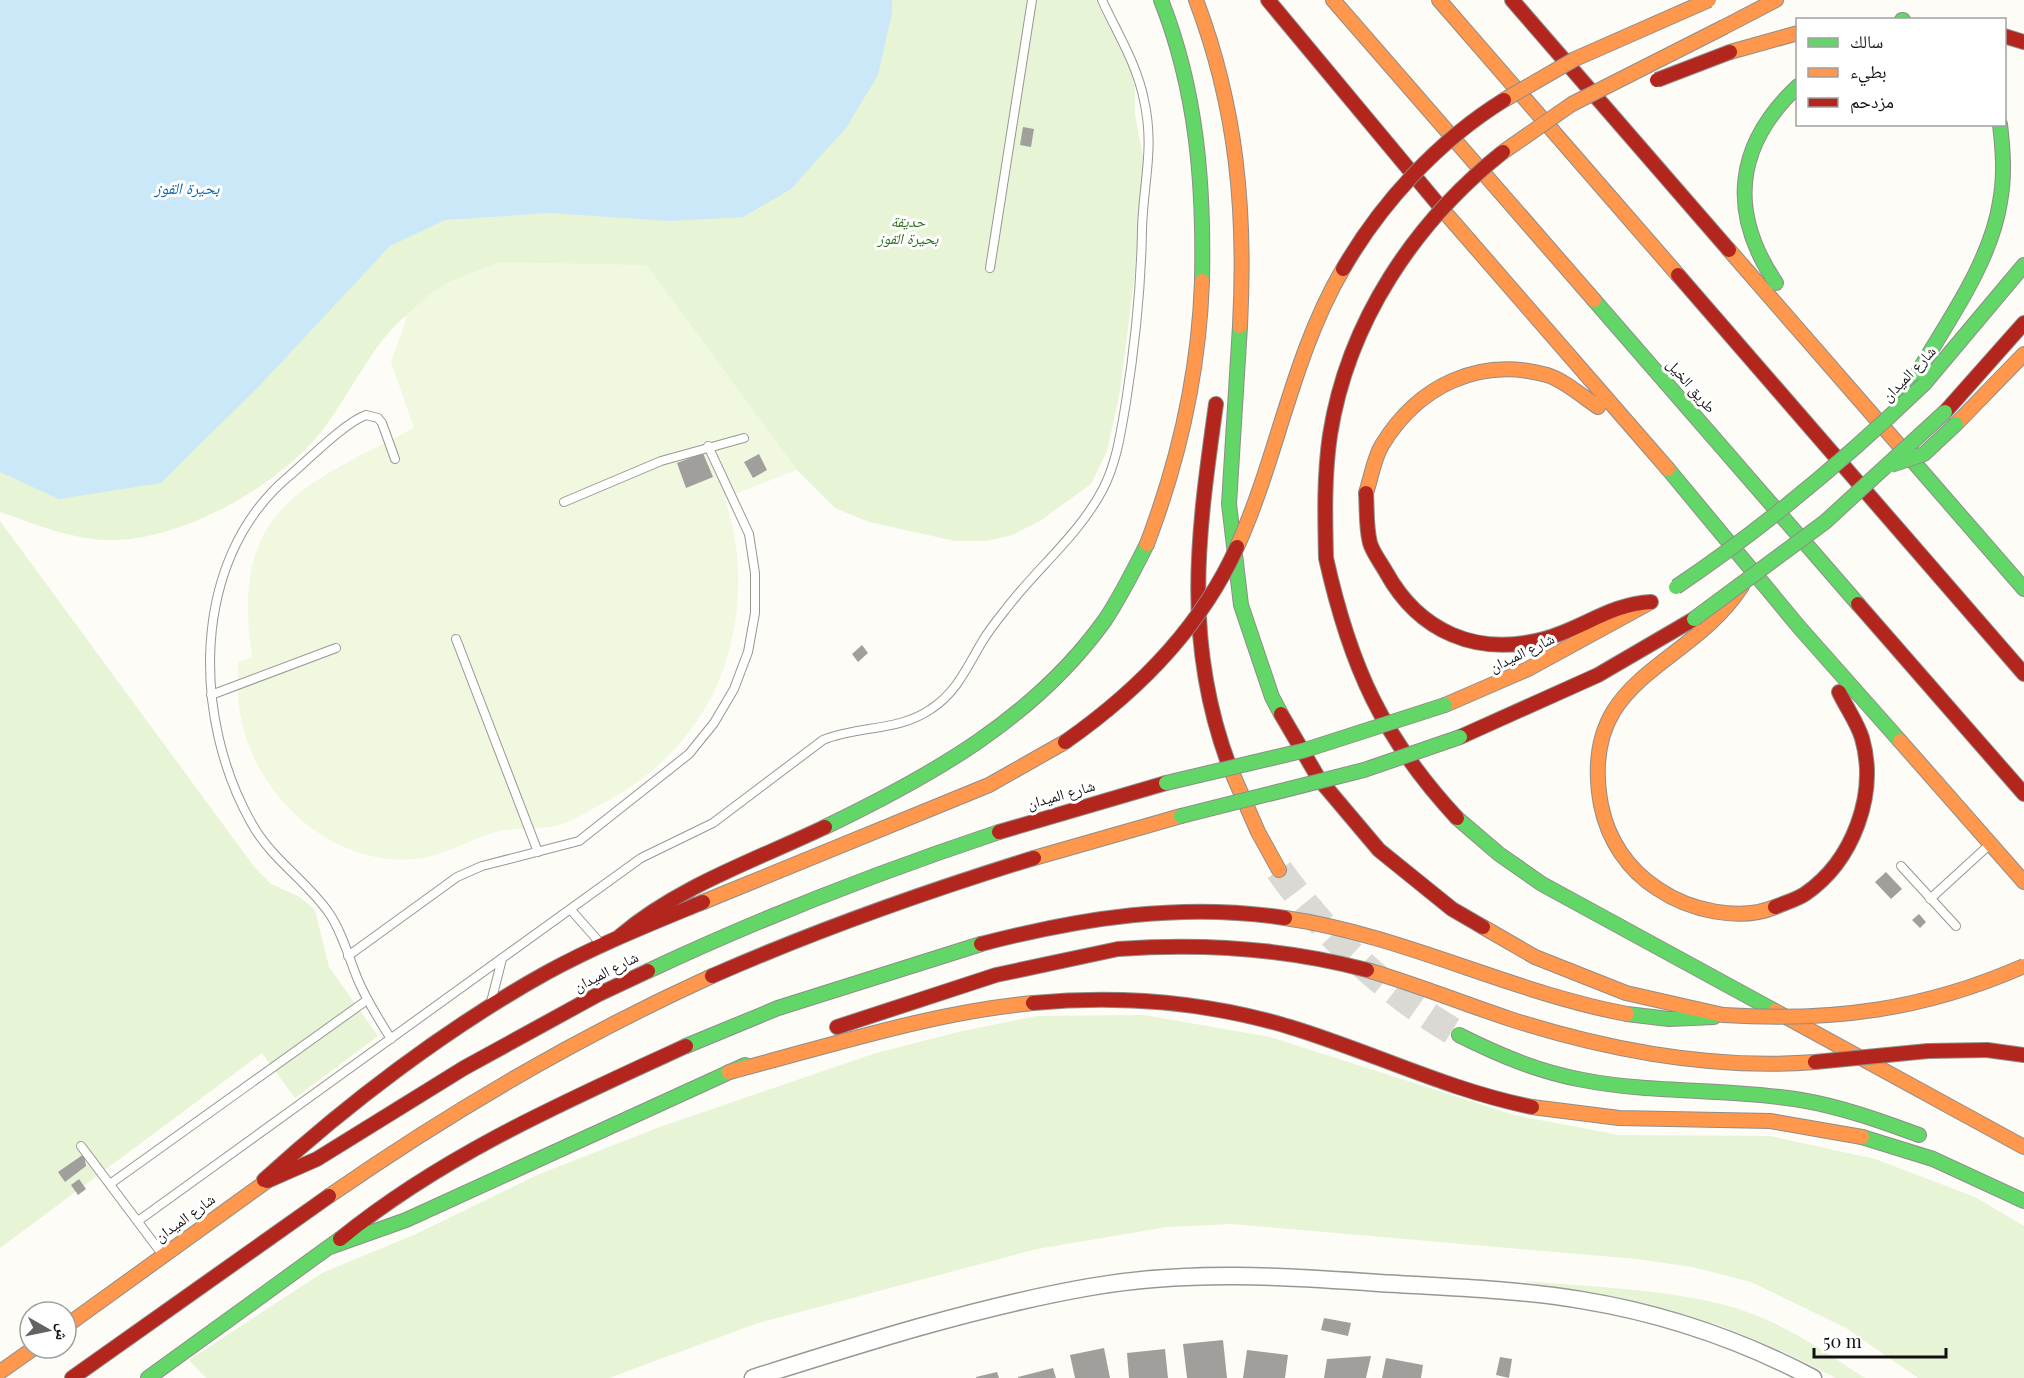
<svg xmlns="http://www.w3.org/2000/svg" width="2024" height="1378" viewBox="0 0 2024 1378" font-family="'Playfair Display','Noto Naskh Arabic',serif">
<rect width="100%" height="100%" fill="#fdfcf7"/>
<path fill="#e7f4d5" d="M 0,0 L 1096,0 L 1130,68 L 1135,89 L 1135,114 L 1145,169 L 1134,280 L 1120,392 L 1107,451 L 1091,484 L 1040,521 L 1012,535 L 986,541 L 955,541 L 869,522 L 835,508 L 797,470 L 646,265 C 584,278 522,290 460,303 C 448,306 416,309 407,315 C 374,340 348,398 321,432 C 279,485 187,537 118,540 C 77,542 38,525 0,512 Z
M 0,521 L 255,868 L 271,884 L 300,897 L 315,910 L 329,967 L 378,1036 L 295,1098 L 262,1053 L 0,1248 Z
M 1144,1015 L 1270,1037 L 1514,1115 L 1619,1135 L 1770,1136 L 1875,1159 L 1975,1197 L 2024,1226 L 2024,1378 L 1918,1378 L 1846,1328 L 1751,1282 L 1692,1267 L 1637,1259 L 1231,1224 L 1167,1227 L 1037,1249 L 758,1323 L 609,1378 L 206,1378 L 189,1360 L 322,1273 L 416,1234 L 537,1175 L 660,1127 L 876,1053 L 958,1032 L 1037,1016 Z
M 1523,1281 C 1587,1287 1670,1289 1732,1307 C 1781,1321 1823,1351 1865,1378 L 1836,1378 L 1784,1352 L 1724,1327 L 1682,1314 Z"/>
<path fill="#f0f8e0" d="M 500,262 L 647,265 L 797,470 L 725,498 C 730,517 736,536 737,556 C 747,664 696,756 600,805 C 588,811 576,819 563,824 C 542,831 517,826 496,832 C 469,839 443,857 414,859 C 329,867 250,791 239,707 C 237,693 238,677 238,662 L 252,657 C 230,509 300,487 414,428 L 391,362 L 408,314 L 429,294 L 451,281 Z"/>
<path fill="#cbe8f9" d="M 0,0 L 892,0 L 892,13 L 878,75 L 846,128 L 791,189 L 743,217 L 670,221 L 549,213 L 445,220 L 390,246 L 262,383 L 161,483 L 59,499 L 0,472 Z"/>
<path fill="#a19f9c" d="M 1023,127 L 1034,129 L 1031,147 L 1020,145 Z
M 703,453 L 713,477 L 686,488 L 677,463 Z
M 759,454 L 767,470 L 753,478 L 744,462 Z
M 862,645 L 868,653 L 858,662 L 852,654 Z
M 1886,872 L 1902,889 L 1891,899 L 1875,882 Z
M 1919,914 L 1926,922 L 1920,928 L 1912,920 Z
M 84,1154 L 86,1166 L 65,1182 L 58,1172 Z
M 79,1179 L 86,1189 L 78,1195 L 71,1185 Z
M 1324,1318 L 1351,1323 L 1348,1336 L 1321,1330 Z
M 1223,1340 L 1227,1378 L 1187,1378 L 1183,1344 Z
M 1104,1348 L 1110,1378 L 1075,1378 L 1070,1355 Z
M 1165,1349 L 1168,1378 L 1129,1378 L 1127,1353 Z
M 1247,1350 L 1288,1355 L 1285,1378 L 1243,1378 Z
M 1371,1356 L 1366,1378 L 1324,1378 L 1327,1359 Z
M 1500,1357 L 1512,1359 L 1509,1378 L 1496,1375 Z
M 1386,1358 L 1423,1365 L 1421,1378 L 1382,1378 Z
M 1053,1368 L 1056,1378 L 1018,1378 L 1018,1377 Z
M 997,1372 L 999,1378 L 976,1378 L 976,1377 Z"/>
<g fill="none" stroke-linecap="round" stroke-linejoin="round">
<path stroke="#dad9d4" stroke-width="28" stroke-dasharray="28 14" stroke-linecap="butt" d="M 1279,870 C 1328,939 1386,992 1459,1035"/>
<defs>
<path id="lane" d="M 990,268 L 1032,0
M 564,502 L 661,461 L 744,438
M 456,639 L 538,852
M 211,695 L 336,648
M 1901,866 L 1956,926
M 1930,899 L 1988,846
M 571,910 L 601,944
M 348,956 L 457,877 L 482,866 L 579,841 L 689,754 L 714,723 L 734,689 L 748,652 L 755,613 L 755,573 L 749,534 L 708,446
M 491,1002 L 502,959
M 391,1039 C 379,1020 367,1001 358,980 C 349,958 342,932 329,913 C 306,880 272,860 252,824 C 192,719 190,560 288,477 C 307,461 344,423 366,415 L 378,418 L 382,423 L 395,459
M 81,1146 L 162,1254
M 110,1184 L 367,1000
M 138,1221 L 641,858 L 713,823 L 823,740 C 859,725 898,732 931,709 C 957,692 967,667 982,642 C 989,630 998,619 1006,609 C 1037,568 1079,535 1103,489 C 1117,462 1121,431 1126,402 C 1135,345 1141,288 1142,230 C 1143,183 1155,149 1144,100 C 1137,64 1117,33 1102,0"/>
<path id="street" d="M 753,1378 C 863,1343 976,1307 1090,1287 C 1187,1270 1282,1276 1379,1283 C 1447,1287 1514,1289 1581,1300 C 1661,1313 1741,1340 1813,1378"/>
<path id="fast" d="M 1161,0 C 1197,91 1204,184 1202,281
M 1902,20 L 1903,20
M 1776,283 C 1728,212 1735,145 1798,86
M 1594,300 L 1858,604
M 1240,326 L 1229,504 L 1241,605 L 1272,697 L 1281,714
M 1924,384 L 2024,265
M 1898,407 C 1931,343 1989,273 2000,202 C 2005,175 2003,151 2000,124
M 1905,452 L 2024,589
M 1668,469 L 1799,627 L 1900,741
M 1457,818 L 1499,854 L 1542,884 L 1775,1011
M 825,827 C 931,776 1035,718 1105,620 C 1121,596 1134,570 1147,544
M 648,971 C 763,917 879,872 999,832
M 1627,1014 L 1669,1019 L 1714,1017
M 1459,1035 C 1499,1055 1539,1072 1583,1080 C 1655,1094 1729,1088 1801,1100 C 1842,1107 1881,1121 1919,1135
M 686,1046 L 778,1008 L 981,944
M 1862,1137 L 1933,1159 L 2024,1201
M 330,1247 L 406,1220 L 745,1065
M 148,1378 L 340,1239"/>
<path id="slow" d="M 1196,0 C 1237,108 1246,211 1240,326
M 1333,0 L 1594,300
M 1439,0 L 1678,275
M 1724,27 L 1776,0
M 1730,52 L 1798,33
M 1442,209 L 1668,469
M 1729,250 L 1905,452
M 1956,424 L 2024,354
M 1366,493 C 1371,478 1374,458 1382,445 C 1418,386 1479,356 1547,375 C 1564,380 1583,397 1598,407
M 1147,544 C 1179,460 1199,371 1202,281
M 1742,586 C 1688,670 1577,675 1601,805 C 1608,840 1628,870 1658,889 C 1689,910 1739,922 1775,907
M 1445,705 L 1528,669 L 1647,604
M 1900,741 L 2024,882
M 1230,768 L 1258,832 L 1279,870
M 1034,858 L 1181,816
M 703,902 L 989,785 L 1065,742
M 1285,918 C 1403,935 1510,992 1627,1014
M 1483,927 L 1535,957 L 1626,993 L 1723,1015
M 1775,1011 L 2024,1147
M 729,1072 C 830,1046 929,1013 1033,1003
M 1532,1107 L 1619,1118 L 1770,1121 L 1862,1137
M 329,1196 C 450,1112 578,1037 712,976
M 66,1326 L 267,1181
M 0,1372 L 34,1348"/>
<path id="jam" d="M 1268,0 L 1442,209
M 1512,0 L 1729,250
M 2004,36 L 2024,42
M 1678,275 L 2024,674
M 1216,404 C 1198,533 1182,641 1230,768
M 1945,412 L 2024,323
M 1366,493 C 1367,509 1366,528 1370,543 C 1373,553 1381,563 1386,572 C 1419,632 1477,657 1544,639 C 1582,629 1610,604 1651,602
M 1326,558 C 1350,666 1382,737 1457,818
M 1858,604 L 2024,794
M 1281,714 L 1319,779 L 1379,850 L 1452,909 L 1483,927
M 1460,737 L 1598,675 L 1694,619
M 999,832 L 1166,783
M 1775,907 C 1784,903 1796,900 1805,894 C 1853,861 1878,794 1862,738 C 1857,722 1846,707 1839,692
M 620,936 C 679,886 756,860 825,827
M 981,944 C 1081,918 1182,902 1285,918
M 712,976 C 817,930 924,892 1034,858
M 1033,1003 C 1119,995 1207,1002 1290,1027 C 1372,1052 1448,1090 1532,1107
M 837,1027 L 996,975 L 1118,949
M 1987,1050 L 2024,1055
M 264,1180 C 347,1104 447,1028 546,973 C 597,945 650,924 703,902
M 267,1181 L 317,1159 L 464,1068 L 597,995 L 648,971
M 340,1239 C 443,1155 566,1101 686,1046
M 72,1378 L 329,1196"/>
</defs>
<use href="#lane" stroke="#979795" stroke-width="10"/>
<use href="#street" stroke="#979795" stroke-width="19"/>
<use href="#fast" stroke="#8e8d8b" stroke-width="16"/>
<use href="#slow" stroke="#8e8d8b" stroke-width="16"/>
<use href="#jam" stroke="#8e8d8b" stroke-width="16"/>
<use href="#lane" stroke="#fffffe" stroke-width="8"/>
<use href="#street" stroke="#fffffe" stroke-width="16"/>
<use href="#fast" stroke="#63d668" stroke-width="14"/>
<use href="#slow" stroke="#ff974d" stroke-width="14"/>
<use href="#jam" stroke="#b3261e" stroke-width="14"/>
<defs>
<path id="fast-bridge" d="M 1891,465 L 1924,454 L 1956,424
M 1676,587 C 1765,527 1846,459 1924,384
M 1694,619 L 1825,522 L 1945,412
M 1166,783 L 1302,751 L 1445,705
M 1181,816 L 1364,770 L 1460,737"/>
<path id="slow-bridge" d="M 1504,100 L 1575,59 L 1709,0
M 1503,152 L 1572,104 L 1724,27
M 1237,547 C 1278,456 1292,356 1343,269
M 1367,970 C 1415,984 1462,1003 1510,1019 C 1607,1050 1712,1070 1815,1062
M 1723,1015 C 1832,1022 1924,1010 2024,966"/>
<path id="jam-bridge" d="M 1657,80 L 1730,52
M 1343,269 C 1381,203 1438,141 1504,100
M 1326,558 C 1325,516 1324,476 1330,435 C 1348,321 1415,222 1503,152
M 1065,742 C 1138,691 1200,629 1237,547
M 1118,949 C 1203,943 1285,948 1367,970
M 1815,1062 L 1928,1051 L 1987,1050"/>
</defs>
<use href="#fast-bridge" stroke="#8e8d8b" stroke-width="16" stroke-linecap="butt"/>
<use href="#slow-bridge" stroke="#8e8d8b" stroke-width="16" stroke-linecap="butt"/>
<use href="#jam-bridge" stroke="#8e8d8b" stroke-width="16" stroke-linecap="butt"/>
<use href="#fast-bridge" stroke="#63d668" stroke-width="14"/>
<use href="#slow-bridge" stroke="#ff974d" stroke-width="14"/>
<use href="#jam-bridge" stroke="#b3261e" stroke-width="14"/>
</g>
<g text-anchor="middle" stroke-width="6" stroke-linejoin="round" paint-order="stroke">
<g font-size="15" font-style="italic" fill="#2c6f1b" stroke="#fff">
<text x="908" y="227">حديقة<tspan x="908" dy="17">بحيرة القوز</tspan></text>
</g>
<g font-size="15" fill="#111" stroke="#fff">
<text transform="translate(1909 374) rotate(-46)" y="5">شارع الميدان</text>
<text transform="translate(1691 386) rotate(49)" y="5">طريق الخيل</text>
<text transform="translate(1522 653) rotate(-26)" y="5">شارع الميدان</text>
<text transform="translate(1061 795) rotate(-16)" y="5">شارع الميدان</text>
<text transform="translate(606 972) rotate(-27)" y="5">شارع الميدان</text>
<text transform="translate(185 1218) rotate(-36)" y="5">شارع الميدان</text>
</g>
<g font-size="16" font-style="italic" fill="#1068ad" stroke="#fff">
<text x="187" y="194">بحيرة القوز</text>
</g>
</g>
<rect x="1796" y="18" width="210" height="108" fill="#ffffff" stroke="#a0a0a0" stroke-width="1.5"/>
<rect x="1808" y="38" width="30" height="9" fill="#63d668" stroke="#a0a0a0" stroke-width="1.5"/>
<text x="1850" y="48" font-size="18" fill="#111111">سالك</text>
<rect x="1808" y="68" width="30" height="9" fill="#ff974d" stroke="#a0a0a0" stroke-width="1.5"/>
<text x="1850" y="78" font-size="18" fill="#111111">بطيء</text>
<rect x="1808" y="98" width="30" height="9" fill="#b3261e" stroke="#a0a0a0" stroke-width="1.5"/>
<text x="1850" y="108" font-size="18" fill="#111111">مزدحم</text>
<g transform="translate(48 1330) rotate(99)"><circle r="28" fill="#ffffff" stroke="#a0a0a0" stroke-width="1.5"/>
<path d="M0-4.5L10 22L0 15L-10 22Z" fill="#646362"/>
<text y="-9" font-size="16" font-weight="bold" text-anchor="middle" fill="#111111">ش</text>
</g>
<path d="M1814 1348v9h132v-9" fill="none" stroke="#111111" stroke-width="3"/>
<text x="1823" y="1348" font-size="18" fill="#111111" stroke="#ffffff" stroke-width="4.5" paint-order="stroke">50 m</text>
</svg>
